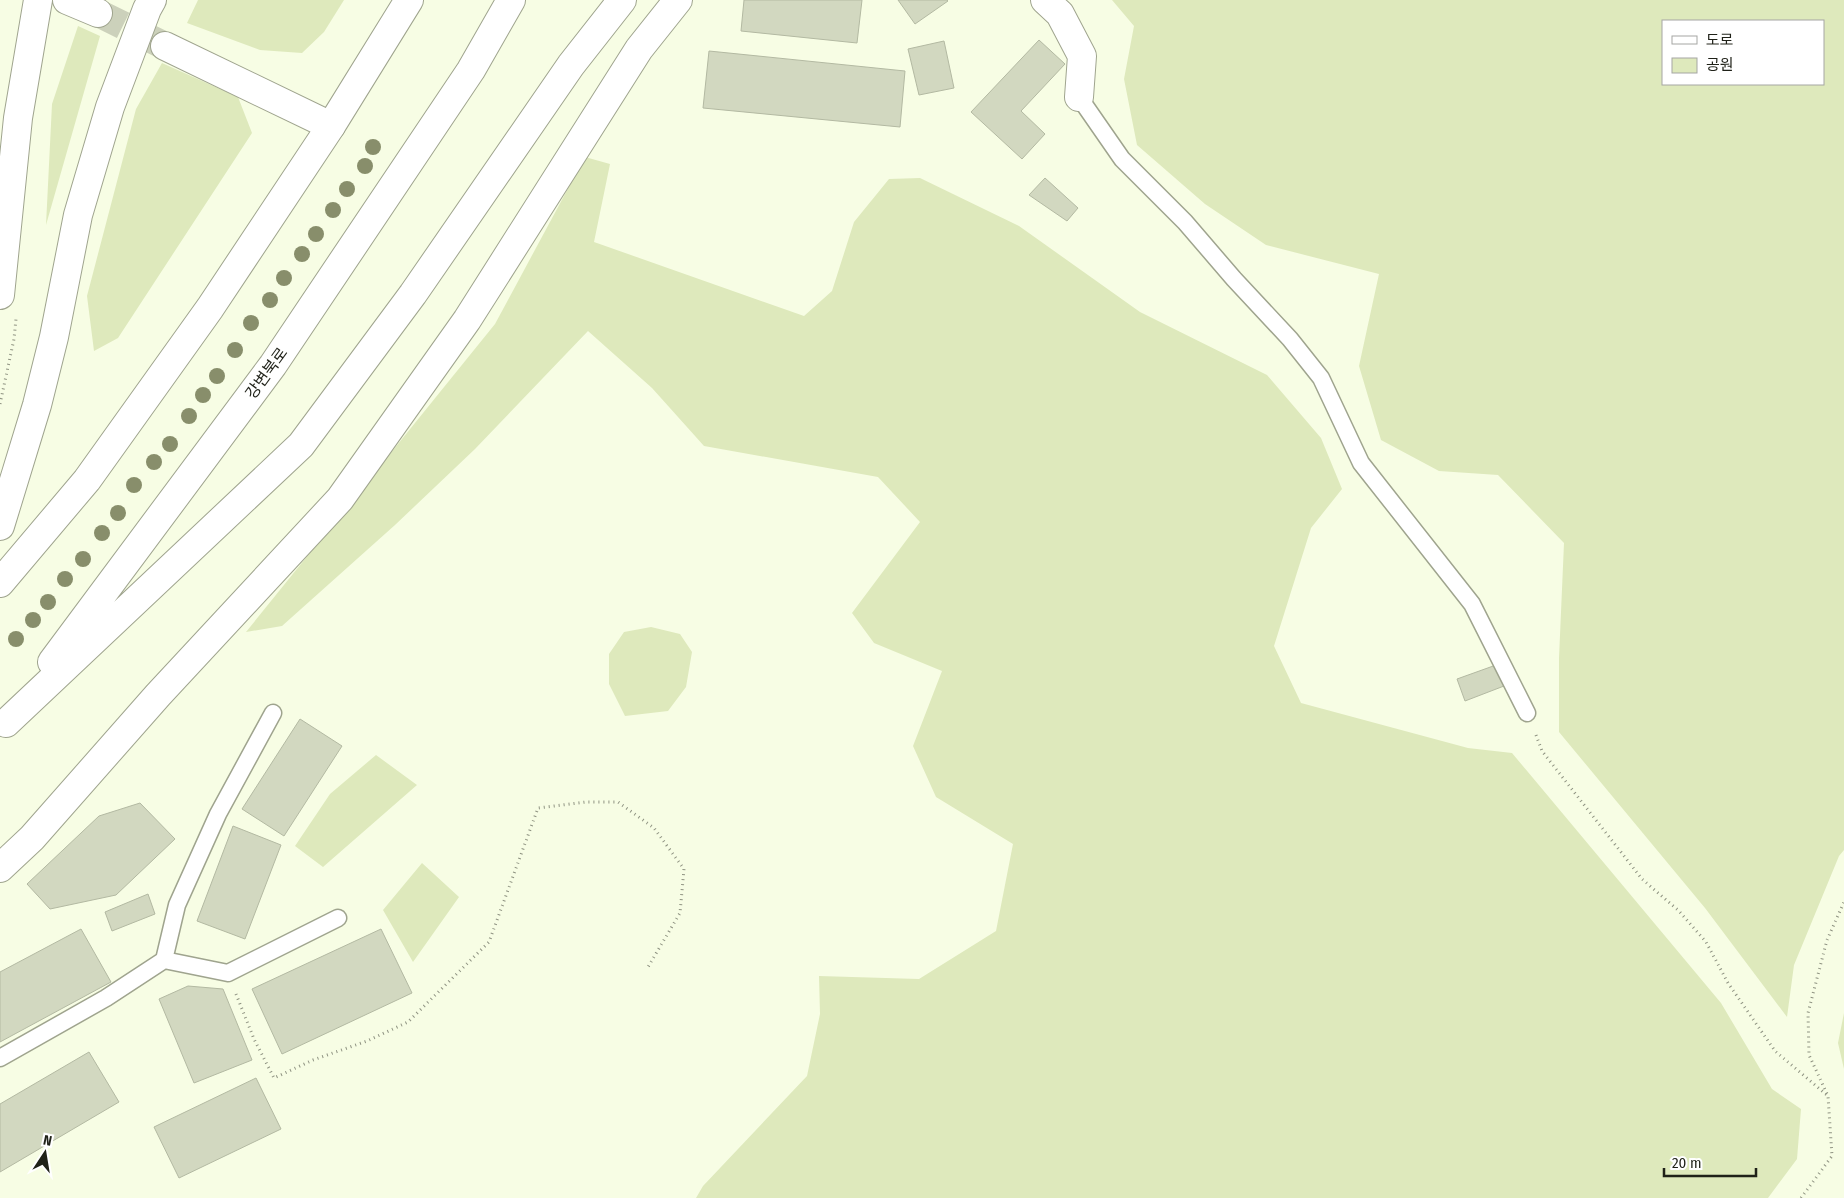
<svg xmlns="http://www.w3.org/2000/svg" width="1844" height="1198" viewBox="0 0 1844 1198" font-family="'Fira Sans Condensed','Noto Sans KR',sans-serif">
<rect width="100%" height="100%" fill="#f7fde4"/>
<path fill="#dee9bc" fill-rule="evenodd" d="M 198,0 L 344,0 L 324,32 L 302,53 L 260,50 L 187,23 Z
M 1112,0 L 1844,0 L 1844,850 L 1839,856 L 1794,965 L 1787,1017 L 1705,908 L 1559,732 L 1559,658 L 1564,543 L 1498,475 L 1439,471 L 1381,440 L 1359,366 L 1379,274 L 1266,245 L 1205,204 L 1137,145 L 1124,79 L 1134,26 ZM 1663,21 L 1823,21 L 1823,84 L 1663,84 Z
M 78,26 L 100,36 L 46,225 L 52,104 Z
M 162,63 L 238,97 L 252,133 L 118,338 L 94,351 L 87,296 L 136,109 Z
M 585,157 L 610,164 L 594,242 L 804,316 L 832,291 L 854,222 L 889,179 L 920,178 L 1019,226 L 1140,312 L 1267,375 L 1321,438 L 1342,489 L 1311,528 L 1274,646 L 1301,703 L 1468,748 L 1512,753 L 1721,1003 L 1772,1089 L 1801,1109 L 1797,1159 L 1768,1198 L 696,1198 L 703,1186 L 807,1076 L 820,1014 L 819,976 L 919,979 L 996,931 L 1013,844 L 936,797 L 913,746 L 942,671 L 874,643 L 852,613 L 920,522 L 878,477 L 704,446 L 652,388 L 588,331 L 475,449 L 395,525 L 282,626 L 246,632 L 495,324 Z
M 651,627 L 680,634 L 692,652 L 686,687 L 668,711 L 625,716 L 609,684 L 609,654 L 624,632 Z
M 376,755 L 417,785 L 323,867 L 295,846 L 330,794 Z
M 422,863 L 459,897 L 413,962 L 383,910 Z
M 1844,1013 L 1844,1069 L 1838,1043 Z"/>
<path fill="#d2d8c0" stroke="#b3b9a2" d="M 744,0 L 862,0 L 857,43 L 741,31 Z
M 898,0 L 947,0 L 948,1 L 915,24 Z
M 1039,40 L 1065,64 L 1021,111 L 1045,134 L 1022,159 L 971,112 Z
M 944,41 L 954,88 L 919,95 L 908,49 Z
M 709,51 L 905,71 L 900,127 L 703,108 Z
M 1045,178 L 1078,208 L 1067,221 L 1029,195 Z
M 1496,665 L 1504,686 L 1465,701 L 1457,679 Z
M 300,719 L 342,746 L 284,836 L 242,809 Z
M 140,803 L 175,839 L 116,895 L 50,909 L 27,884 L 99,816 Z
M 233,826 L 281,845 L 245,939 L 197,921 Z
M 148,894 L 155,914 L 112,931 L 105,912 Z
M 81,929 L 111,982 L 0,1042 L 0,972 Z
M 381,929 L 412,993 L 282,1054 L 252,989 Z
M 188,986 L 223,989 L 252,1060 L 194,1083 L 159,999 Z
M 89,1052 L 119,1102 L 0,1172 L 0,1104 Z
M 256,1078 L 281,1129 L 179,1178 L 154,1127 Z"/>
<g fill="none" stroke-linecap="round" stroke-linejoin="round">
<path stroke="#ccd1bb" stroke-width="28" stroke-dasharray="28 14" stroke-linecap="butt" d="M 98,13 L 165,46"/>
<defs>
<path id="lane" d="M 1079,97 L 1122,159 L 1185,222 L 1234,279 L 1290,339 L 1321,378 L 1361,463 L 1472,604 L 1527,713
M 164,960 L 177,905 L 218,814 L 273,713
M 0,1058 L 106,998 L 164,960 L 228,973 L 338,918"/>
<path id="street" d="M 67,0 L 98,13
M 1045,0 L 1060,14 L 1082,56 L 1079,97
M 165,46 L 331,126
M 0,295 L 18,118 L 38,0
M 0,868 L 32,838 L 158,695 L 340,499 L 467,320 L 639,49 L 678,0"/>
<path id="highway" d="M 0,526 L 37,405 L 54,337 L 78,215 L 110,107 L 147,9 L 152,0
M 0,583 L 87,480 L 210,308 L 331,126 L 409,0
M 52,662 L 273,365 L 471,70 L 511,0
M 6,723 L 301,445 L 413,294 L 571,65 L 622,0"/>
</defs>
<use href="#lane" stroke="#9fa48e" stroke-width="19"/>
<use href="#street" stroke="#9fa48e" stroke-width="30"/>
<use href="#highway" stroke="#9fa48e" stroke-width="30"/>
<path stroke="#8f9382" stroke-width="3" stroke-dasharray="1 4" stroke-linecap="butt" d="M 0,404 L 14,339 L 16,319
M 1536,735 L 1542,751 L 1642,879 L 1679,911 L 1706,942 L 1728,983 L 1775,1051 L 1828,1096
M 236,994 L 254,1039 L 274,1078 L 313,1060 L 367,1041 L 408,1022 L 489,942 L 538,808 L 586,802 L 618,802 L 654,828 L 684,869 L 680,913 L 648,967
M 1801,1198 L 1832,1156 L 1828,1096 L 1809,1055 L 1808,1013 L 1827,940 L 1844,902"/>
<use href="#lane" stroke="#fff" stroke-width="16"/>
<use href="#street" stroke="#fff" stroke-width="28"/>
<use href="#highway" stroke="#fff" stroke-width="28"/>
</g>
<g fill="#888e6b">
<circle cx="373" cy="147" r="8"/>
<circle cx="365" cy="166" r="8"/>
<circle cx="347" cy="189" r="8"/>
<circle cx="333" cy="210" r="8"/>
<circle cx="316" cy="234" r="8"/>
<circle cx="302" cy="254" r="8"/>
<circle cx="284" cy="278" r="8"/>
<circle cx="270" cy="300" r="8"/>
<circle cx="251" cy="323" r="8"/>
<circle cx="235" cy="350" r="8"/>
<circle cx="217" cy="376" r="8"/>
<circle cx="203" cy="395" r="8"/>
<circle cx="189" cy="416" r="8"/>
<circle cx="170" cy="444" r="8"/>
<circle cx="154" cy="462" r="8"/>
<circle cx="134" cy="485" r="8"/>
<circle cx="118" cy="513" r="8"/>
<circle cx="102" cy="533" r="8"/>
<circle cx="83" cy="559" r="8"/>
<circle cx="65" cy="579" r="8"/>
<circle cx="48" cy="602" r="8"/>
<circle cx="33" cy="620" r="8"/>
<circle cx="16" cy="639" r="8"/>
</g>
<g text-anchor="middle" stroke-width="4.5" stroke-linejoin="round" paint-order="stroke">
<g font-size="16" fill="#1f2118" stroke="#fff">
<text transform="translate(266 373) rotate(-54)" y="6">강변북로</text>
</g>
</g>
<rect x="1662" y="20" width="162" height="65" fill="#ffffff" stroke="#a5a6a3"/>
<rect x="1672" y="36" width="25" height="8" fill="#ffffff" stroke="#a5a6a3"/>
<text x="1706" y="45" font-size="15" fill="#1f2118">도로</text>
<rect x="1672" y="58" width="25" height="15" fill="#dee9bc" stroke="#a5a6a3"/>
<text x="1706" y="70" font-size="15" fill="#1f2118">공원</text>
<g transform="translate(45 1153) rotate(12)" stroke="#ffffff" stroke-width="4" paint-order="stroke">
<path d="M0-4L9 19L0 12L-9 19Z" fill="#1f2118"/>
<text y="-8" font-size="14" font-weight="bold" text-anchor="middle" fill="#1f2118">N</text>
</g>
<path d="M1664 1168v8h92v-8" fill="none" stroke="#1f2118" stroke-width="2.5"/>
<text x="1672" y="1168" font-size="15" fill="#1f2118" stroke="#ffffff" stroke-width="4" paint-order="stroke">20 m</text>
</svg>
